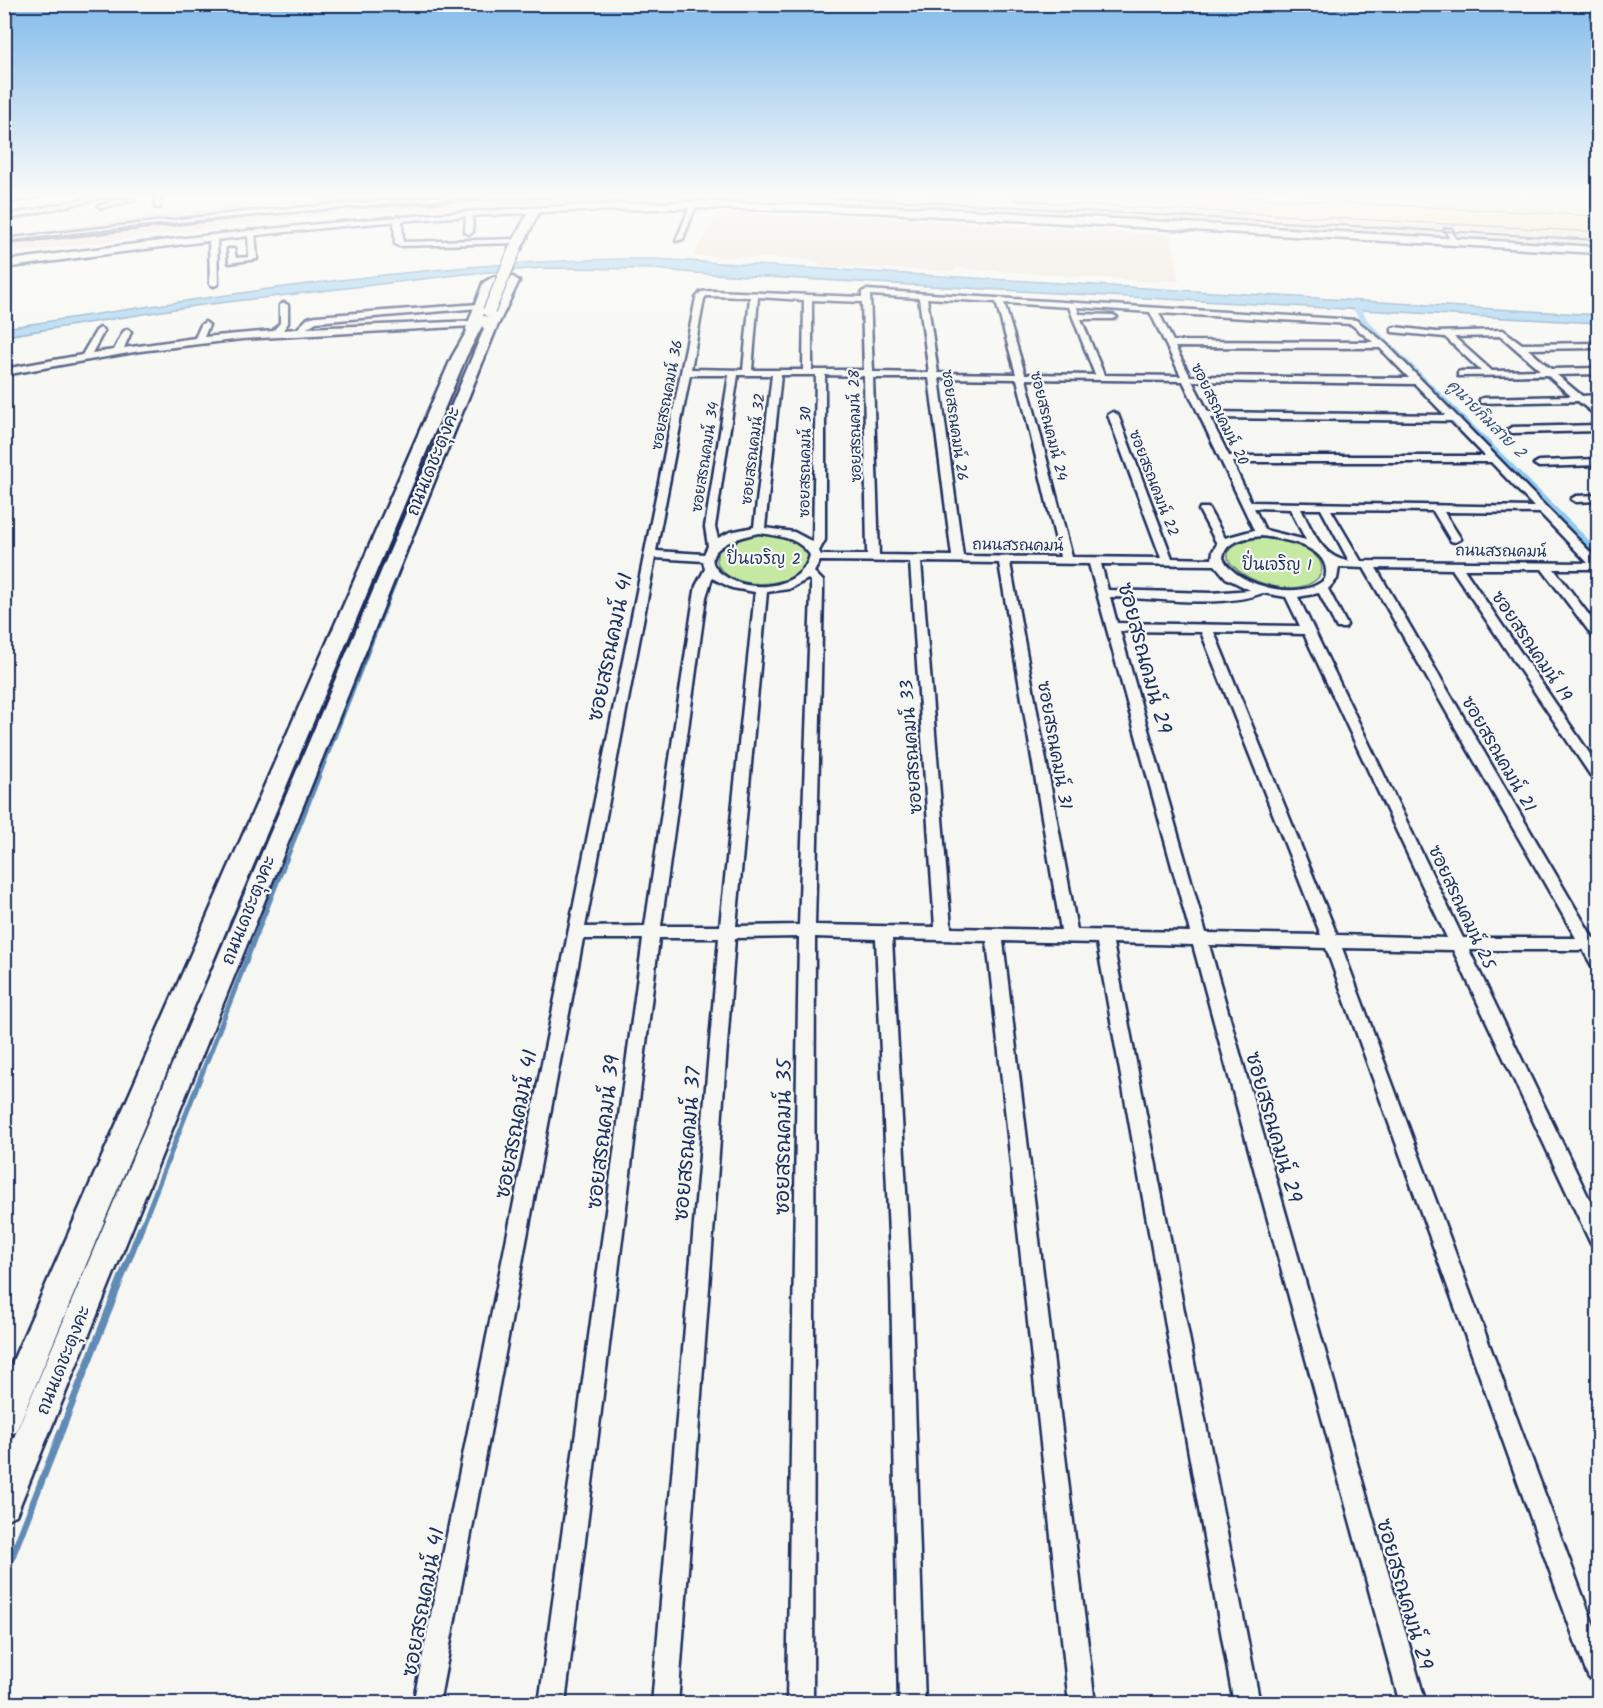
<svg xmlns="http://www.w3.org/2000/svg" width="1603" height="1708" viewBox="0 0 1603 1708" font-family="Kalam,'Playpen Sans Thai',sans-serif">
<rect width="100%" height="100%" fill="#f6f6f2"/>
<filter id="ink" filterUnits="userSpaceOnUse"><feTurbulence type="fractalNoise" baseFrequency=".0167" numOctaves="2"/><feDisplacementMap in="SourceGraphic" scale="12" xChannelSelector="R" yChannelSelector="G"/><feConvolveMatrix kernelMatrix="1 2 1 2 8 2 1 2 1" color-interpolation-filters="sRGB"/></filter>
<g filter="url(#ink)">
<path fill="#ecdfd2" d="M 359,195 L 972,195 L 1598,230 L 1598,248 L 930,210 L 688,201 L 424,209 L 298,217 L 5,254 L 4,236 L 213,208 Z
M 1198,195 L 1598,195 L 1598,217 Z
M 718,213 L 856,216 L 1171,235 L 1179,281 L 1159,280 L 1159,282 L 956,268 L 955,271 L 819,266 L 820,262 L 798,259 L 693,256 Z"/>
<path fill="#c5e9a3" stroke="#708c80" stroke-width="1.5" d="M 763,533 C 771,534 782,534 790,537 C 846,560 776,598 732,578 C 725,574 718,569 717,561 C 713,540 748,534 763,533 Z
M 1261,538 C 1276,539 1292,541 1305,548 C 1336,566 1320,587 1290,588 C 1249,589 1190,546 1261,538 Z"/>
<path fill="#8fc9ef" stroke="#618bb5" stroke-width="1.5" d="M 622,259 L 655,259 L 1598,315 L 1598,323 L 694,273 L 655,269 L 541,268 L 465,274 L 194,306 L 5,336 L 5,328 C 209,297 415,263 622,259 Z"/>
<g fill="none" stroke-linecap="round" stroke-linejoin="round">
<path stroke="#618bb5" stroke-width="3" d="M 397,578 L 461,415"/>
<path stroke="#618bb5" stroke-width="4" d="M 286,861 L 397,577"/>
<path stroke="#618bb5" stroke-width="5" d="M 141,1229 L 286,859"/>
<path stroke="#618bb5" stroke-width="7" d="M 4,1577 L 141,1228"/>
<path fill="#8fc9ef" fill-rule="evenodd" d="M 1351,301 L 1357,301 L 1368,321 L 1598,549 L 1598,558 L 1594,557 L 1362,324 L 1350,303 Z"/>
<defs>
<path id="street" d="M 29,195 L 41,195 L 4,204 L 4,200 Z
M 104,195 L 115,195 L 4,220 L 4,216 Z
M 155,195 L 161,195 L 160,208 L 155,207 Z
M 459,195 L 489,195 L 245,216 L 4,243 L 4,239 L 245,212 Z
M 132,197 L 134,200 L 101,208 L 98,206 Z
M 691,204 L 696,205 L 683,239 L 676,241 Z
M 466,212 L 472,213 L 473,232 L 469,234 L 465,232 Z
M 398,216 L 402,218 L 403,242 L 519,239 L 523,241 L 519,243 L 399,246 L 395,244 L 394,218 Z
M 1445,229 L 1451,229 L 1456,241 L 1445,244 L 1449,238 Z
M 248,230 L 255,232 L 257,259 L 229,263 L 228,249 L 234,249 L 236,258 L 249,257 Z
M 213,235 L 217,237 L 218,284 L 214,286 L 210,284 L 209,237 Z
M 866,290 L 1356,320 L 1385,343 L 1598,560 L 1598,569 L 1554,569 L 1598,627 L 1598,639 L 1594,638 L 1542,569 L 1464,569 L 1598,766 L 1598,781 L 1593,779 L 1452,569 L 1376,568 L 1593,938 L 1598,938 L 1598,967 L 1592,966 L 1583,950 L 1469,950 L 1598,1217 L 1598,1246 L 1591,1244 L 1453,950 L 1342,948 L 1598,1637 L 1598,1681 L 1589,1678 L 1585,1669 L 1326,948 L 1209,945 L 1426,1704 L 1400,1704 L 1193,945 L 1113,943 L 1260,1704 L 1234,1704 L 1097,943 L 1003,941 L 1095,1704 L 1069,1704 L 987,941 L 892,939 L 911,1281 L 925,1704 L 899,1704 L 891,1281 L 876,939 L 815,937 L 813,1704 L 787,1704 L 799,937 L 735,938 L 678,1704 L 652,1704 L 719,938 L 659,938 L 565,1704 L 539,1704 L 643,939 L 583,939 L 439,1704 L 413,1704 L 696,298 L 701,292 L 713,291 L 862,297 L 862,292 ZM 870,295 L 919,298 L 929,373 L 873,372 ZM 706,296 L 750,297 L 743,370 L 691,369 L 704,299 ZM 758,297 L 804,300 L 803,370 L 752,370 ZM 927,298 L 996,302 L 1016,374 L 938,373 ZM 812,300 L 862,302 L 864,370 L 812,370 ZM 1004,303 L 1069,307 L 1095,375 L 1025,374 ZM 1077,307 L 1150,312 L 1181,376 L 1104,375 L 1081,319 L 1113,319 L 1117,317 L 1113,315 L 1079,314 ZM 1159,313 L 1351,324 L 1373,342 L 1173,341 ZM 1175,347 L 1380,348 L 1409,378 L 1190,376 ZM 690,375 L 729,375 L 705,527 L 708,546 L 704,554 L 656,551 ZM 738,375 L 772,375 L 754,527 L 730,532 L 718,538 L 715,527 ZM 781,375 L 816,375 L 813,542 L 794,532 L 765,528 ZM 825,375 L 864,376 L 867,555 L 821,555 L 819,551 L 825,540 ZM 873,378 L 929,378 L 952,556 L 879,555 ZM 939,378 L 1017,379 L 1060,557 L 963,556 ZM 1026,379 L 1183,381 L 1254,530 L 1225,538 L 1208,508 L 1200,508 L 1199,510 L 1217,544 L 1213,551 L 1212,559 L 1172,558 L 1118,415 L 1113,412 L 1108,415 L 1161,558 L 1072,557 ZM 1192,381 L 1415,384 L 1445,415 L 1208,412 ZM 1210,418 L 1451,421 L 1485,456 L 1229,456 ZM 1232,462 L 1491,462 L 1534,507 L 1251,502 ZM 1254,508 L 1290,509 L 1306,540 L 1265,530 ZM 1301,509 L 1321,509 L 1349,561 C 1323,559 1312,530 1301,509 ZM 1331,510 L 1433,511 L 1451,541 L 1455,542 L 1461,539 L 1444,512 L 1540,513 L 1588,563 L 1361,561 ZM 759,533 C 779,536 798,537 810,555 C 802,590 748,594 723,575 C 691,551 741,536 759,533 ZM 1261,536 C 1285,539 1334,547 1325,579 C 1302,602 1236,587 1223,558 C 1225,540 1246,538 1261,536 ZM 655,558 L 703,561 L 705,569 L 696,586 L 694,597 L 645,926 L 585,927 ZM 820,561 L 910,562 L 935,927 L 815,925 L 823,593 L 823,581 L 814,572 ZM 921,562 L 999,563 L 1061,930 L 951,928 ZM 1010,563 L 1089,564 L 1190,932 L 1077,930 ZM 1101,564 L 1215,565 L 1226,578 L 1250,590 L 1211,593 L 1108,590 ZM 1339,567 L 1364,568 L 1576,938 L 1463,938 L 1298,597 L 1319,593 L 1337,628 L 1345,628 L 1347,625 L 1328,589 L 1337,579 ZM 712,578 L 732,588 L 755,592 L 720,926 L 661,926 L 706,597 ZM 808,579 L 811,582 L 811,593 L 799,925 L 736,926 L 767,592 L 789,589 ZM 1263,593 L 1286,597 L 1300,626 L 1117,623 L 1110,597 C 1156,598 1219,609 1263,593 ZM 1120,631 L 1201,632 L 1321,935 L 1206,933 ZM 1214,632 L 1304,634 L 1447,938 L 1337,935 Z
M 284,303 L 288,305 L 288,323 L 283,330 L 297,329 L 308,318 L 316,316 L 479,304 L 483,306 L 479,308 L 316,322 L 307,328 L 476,321 L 476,325 L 473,326 L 242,339 L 140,351 L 4,375 L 4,369 L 82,355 L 96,331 L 100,328 L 104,331 L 92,353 L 114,350 L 123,332 L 127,329 L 131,332 L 124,348 L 195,338 L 201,325 L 205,322 L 209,325 L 204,337 L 273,331 L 280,323 L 280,305 Z
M 1395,327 L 1436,332 L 1503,330 L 1522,344 L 1598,343 L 1598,348 L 1528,349 L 1551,369 L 1598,368 L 1598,374 L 1557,375 L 1582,396 L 1598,395 L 1598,401 L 1588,401 L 1598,410 L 1598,417 L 1578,401 L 1480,403 L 1480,399 L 1483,398 L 1571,396 L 1547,375 L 1458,376 L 1458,372 L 1461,371 L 1481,371 L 1445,337 L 1392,332 L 1392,328 ZM 1501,336 L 1540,370 L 1492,371 L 1454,337 Z
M 1598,425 L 1598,431 L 1512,433 L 1507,430 L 1512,427 Z
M 1598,459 L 1598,465 L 1539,467 L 1534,464 L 1539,461 Z
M 1598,495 L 1598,501 L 1576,502 L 1571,499 L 1576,496 Z"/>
<path id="secondary" d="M 692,202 L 929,208 L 1598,247 L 1598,253 L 870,212 L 692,208 L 539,212 L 521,249 L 515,252 L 509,249 L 528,213 C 353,220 178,244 4,268 L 4,261 C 233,230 461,206 692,202 Z
M 493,277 L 513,277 L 519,281 L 496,329 L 16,1515 L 4,1520 L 4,1461 L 484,329 L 482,326 L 466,357 L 16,1432 L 4,1436 L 4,1381 L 452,357 L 467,331 L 466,329 L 483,283 ZM 494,285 L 505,285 L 490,317 L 483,316 Z"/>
<path id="highway" d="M 1011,195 L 1086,195 L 1091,198 L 1084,202 L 1017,199 Z"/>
</defs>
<use href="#street" stroke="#1b2f5e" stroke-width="5"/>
<use href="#secondary" stroke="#1b2f5e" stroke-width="5"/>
<use href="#highway" stroke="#1b2f5e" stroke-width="5"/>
<use href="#street" fill="#f6f6f2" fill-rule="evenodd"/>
<use href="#secondary" fill="#f6f6f2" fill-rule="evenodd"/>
<use href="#highway" fill="#fbddab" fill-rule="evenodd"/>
<path stroke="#1b2f5e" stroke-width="2" d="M 4,242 C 230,215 457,196 684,195 C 823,194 962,204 1101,212 C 1267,221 1432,230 1598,240"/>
<defs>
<path id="secondary-bridge" d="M 489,311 L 515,249"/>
<path id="highway-bridge" d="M 1053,195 L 1598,224"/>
</defs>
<use href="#secondary-bridge" stroke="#1b2f5e" stroke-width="14" stroke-linecap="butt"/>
<use href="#highway-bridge" stroke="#1b2f5e" stroke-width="17" stroke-linecap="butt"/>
<use href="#secondary-bridge" stroke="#f6f6f2" stroke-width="12"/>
<use href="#highway-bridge" stroke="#fbddab" stroke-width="15"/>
</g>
</g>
<linearGradient id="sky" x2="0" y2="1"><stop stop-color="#84bceb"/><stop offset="0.45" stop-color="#fbfbf9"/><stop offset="1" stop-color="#fbfbf9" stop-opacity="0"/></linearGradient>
<rect width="1603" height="434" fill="url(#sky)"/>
<g text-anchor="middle" stroke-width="4.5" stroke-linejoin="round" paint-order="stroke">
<g font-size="15" fill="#1b2f5e" stroke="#f6f6f2">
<text transform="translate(667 395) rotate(-79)" y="5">ซอยสรณคมน์ 36</text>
<text transform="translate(1220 414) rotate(64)" y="5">ซอยสรณคมน์ 20</text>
<text transform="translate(955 425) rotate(82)" y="5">ซอยสรณคมน์ 26</text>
<text transform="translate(855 426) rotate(-91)" y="5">ซอยสรณคมน์ 28</text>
<text transform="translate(1049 426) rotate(76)" y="5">ซอยสรณคมน์ 24</text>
<text transform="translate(753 449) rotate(-83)" y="5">ซอยสรณคมน์ 32</text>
<text transform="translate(705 457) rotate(-81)" y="5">ซอยสรณคมน์ 34</text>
<text transform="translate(805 462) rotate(-89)" y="5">ซอยสรณคมน์ 30</text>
<text transform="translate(1154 483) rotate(69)" y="5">ซอยสรณคมน์ 22</text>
<text transform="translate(1018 545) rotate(1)" y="5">ถนนสรณคมน์</text>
<text transform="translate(1501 551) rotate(1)" y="5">ถนนสรณคมน์</text>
</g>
<g font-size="16" font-style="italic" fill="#385682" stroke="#f6f6f2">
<text transform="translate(1487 418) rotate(45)" y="6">คูนายกิมสาย 2</text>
</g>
<g font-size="16" fill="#1b2f5e" stroke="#f6f6f2">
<text x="764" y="564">ปิ่นเจริญ 2</text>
<text x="1277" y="570">ปิ่นเจริญ 1</text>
</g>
<g font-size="18" fill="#1b2f5e" stroke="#f6f6f2">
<text transform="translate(433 461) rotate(-68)" y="6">ถนนเดชะตุงคะ</text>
<text transform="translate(1532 646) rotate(56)" y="6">ซอยสรณคมน์ 19</text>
<text transform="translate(1055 745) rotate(80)" y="6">ซอยสรณคมน์ 31</text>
<text transform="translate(911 747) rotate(-94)" y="6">ซอยสรณคมน์ 33</text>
<text transform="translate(1499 754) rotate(60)" y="6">ซอยสรณคมน์ 21</text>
<text transform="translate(1462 907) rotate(65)" y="6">ซอยสรณคมน์ 25</text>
<text transform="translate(248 910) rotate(-68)" y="6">ถนนเดชะตุงคะ</text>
<text transform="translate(63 1360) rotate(-68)" y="6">ถนนเดชะตุงคะ</text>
</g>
<g font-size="21" fill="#1b2f5e" stroke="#f6f6f2">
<text transform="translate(610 647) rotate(-78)" y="7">ซอยสรณคมน์ 41</text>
<text transform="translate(1145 658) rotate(75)" y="7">ซอยสรณคมน์ 29</text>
<text transform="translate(516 1124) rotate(-79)" y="7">ซอยสรณคมน์ 41</text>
<text transform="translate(1274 1127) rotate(74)" y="7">ซอยสรณคมน์ 29</text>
<text transform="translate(603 1132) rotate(-83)" y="7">ซอยสรณคมน์ 39</text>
<text transform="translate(783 1137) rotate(-89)" y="7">ซอยสรณคมน์ 35</text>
<text transform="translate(687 1144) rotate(-85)" y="7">ซอยสรณคมน์ 37</text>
<text transform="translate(1405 1594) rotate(74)" y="7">ซอยสรณคมน์ 29</text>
<text transform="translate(423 1602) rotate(-79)" y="7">ซอยสรณคมน์ 41</text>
</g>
</g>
<rect width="1603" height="1708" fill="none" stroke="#f6f6f2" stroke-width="24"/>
<rect x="12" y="12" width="1579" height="1684" fill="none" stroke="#1b2f5e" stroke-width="2" filter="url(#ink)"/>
</svg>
